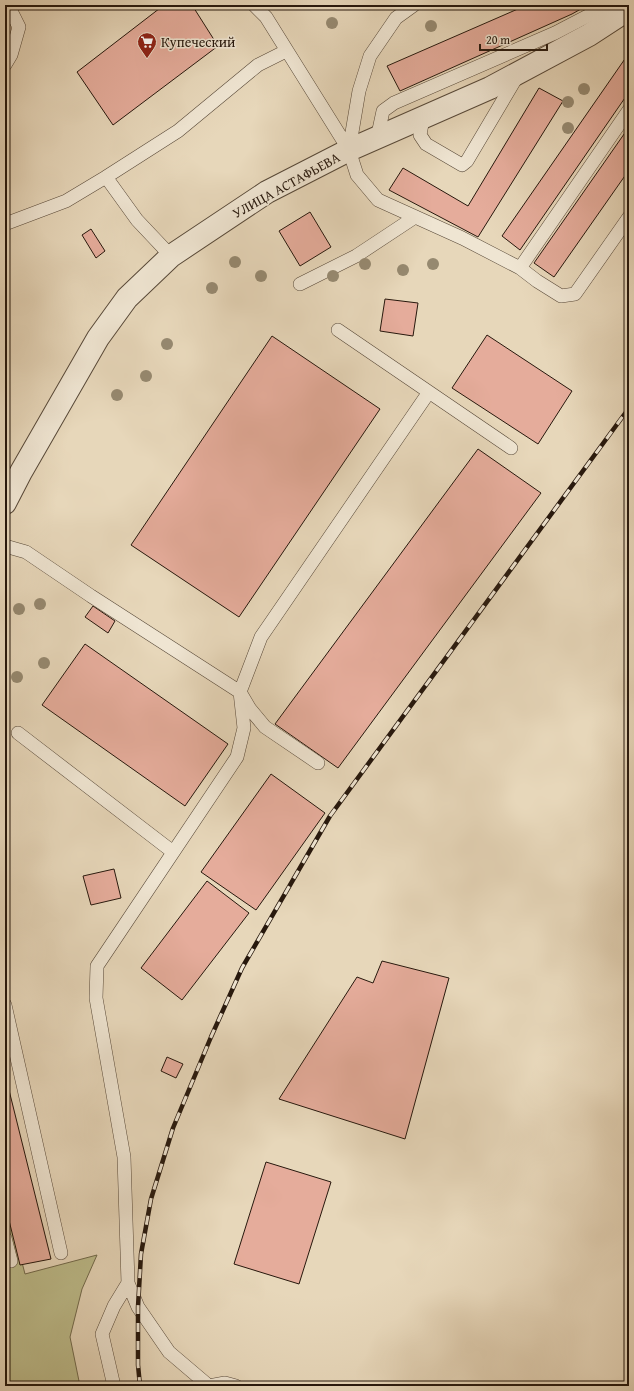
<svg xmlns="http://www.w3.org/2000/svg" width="634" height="1391" viewBox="0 0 634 1391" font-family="'Gentium Book Plus',serif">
<rect width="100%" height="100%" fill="#e7d7ba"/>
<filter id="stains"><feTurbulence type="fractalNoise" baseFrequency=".005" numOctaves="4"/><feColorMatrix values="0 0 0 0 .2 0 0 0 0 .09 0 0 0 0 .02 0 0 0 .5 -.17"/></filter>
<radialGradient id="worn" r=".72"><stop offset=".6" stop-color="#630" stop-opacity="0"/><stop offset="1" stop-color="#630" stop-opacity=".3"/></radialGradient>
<path fill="#bdbc8b" stroke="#726a4c" d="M 5,1196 L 25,1274 L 97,1255 L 82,1289 L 70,1337 L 80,1386 L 5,1386 Z"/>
<path fill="#e5ac9b" stroke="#27180d" d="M 164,5 L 192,5 L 218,46 L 113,125 L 77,72 Z
M 527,5 L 588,5 L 572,14 L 400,91 L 387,66 Z
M 629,53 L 629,92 L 520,250 L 502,236 Z
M 539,88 L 563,101 L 478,237 L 389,190 L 403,168 L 468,206 Z
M 629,127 L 629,170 L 554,277 L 534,263 Z
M 310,212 L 331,247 L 300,266 L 279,231 Z
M 91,229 L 105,251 L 96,258 L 82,235 Z
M 385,299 L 418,303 L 413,336 L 380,331 Z
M 487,335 L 572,391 L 538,444 L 452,388 Z
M 272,336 L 380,409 L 239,617 L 131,545 Z
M 478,449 L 541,493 L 338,768 L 275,724 Z
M 93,606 L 115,621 L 108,633 L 85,617 Z
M 85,644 L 228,744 L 185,806 L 42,705 Z
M 271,774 L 325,813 L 256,910 L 201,872 Z
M 114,869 L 121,898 L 91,905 L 83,876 Z
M 207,881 L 249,913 L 182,1000 L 141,968 Z
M 382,961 L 449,978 L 405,1139 L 279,1099 L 357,977 L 373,983 Z
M 167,1057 L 183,1064 L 176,1078 L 161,1071 Z
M 5,1074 L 51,1259 L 20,1265 L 5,1204 Z
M 266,1162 L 331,1182 L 299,1284 L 234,1264 Z"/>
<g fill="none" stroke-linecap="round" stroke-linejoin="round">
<defs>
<path id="lane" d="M 254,5 L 266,17 L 349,150 L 357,175 L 378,200 L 462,238 L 520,268 L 537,281 L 561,296 L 575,294 L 629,217
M 5,65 L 11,55 L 19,27 L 8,5
M 423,118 L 420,135 L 426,144 L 462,165 L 467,161 L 518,75
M 377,139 L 383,111 L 394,103 L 555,33 L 603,8 L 607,5
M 349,150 L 359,91 L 370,56 L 396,18 L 414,5
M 106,177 L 137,220 L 171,256
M 5,224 L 66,201 L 106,177 L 178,131 L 258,65 L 286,51
M 520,268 L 629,110
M 300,284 L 356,256 L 415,217
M 338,330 L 511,448
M 5,546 L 26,552 L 91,596 L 240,692 L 250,709 L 265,727 L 318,763
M 18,733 L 173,852
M 5,1005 L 61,1253
M 5,1238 L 11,1261
M 128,1283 L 138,1307 L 169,1352 L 209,1386
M 114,1386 L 102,1334 L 114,1306 L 128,1283 L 124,1157 L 96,998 L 97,966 L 237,757 L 244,728 L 240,692 L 261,637 L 429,392
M 209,1386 L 225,1383 L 236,1386"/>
<path id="street" d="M 5,503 L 21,472 L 98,338 L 127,298 L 171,256 L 267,192 L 349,150 L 490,88 L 589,35 L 629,9"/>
</defs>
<use href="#lane" stroke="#574838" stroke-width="14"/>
<use href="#street" stroke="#574838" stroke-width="24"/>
<use href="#lane" stroke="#efe5d2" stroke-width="13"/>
<use href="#street" stroke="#efe5d2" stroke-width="22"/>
<defs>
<path id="rail" d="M 140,1386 L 138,1365 L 138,1307 L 141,1254 L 151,1199 L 173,1128 L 211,1037 L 242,968 L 330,816 L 629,408"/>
</defs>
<use href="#rail" stroke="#27180d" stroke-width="4.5"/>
<use href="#rail" stroke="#efe5d2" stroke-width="3" stroke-dasharray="9" stroke-linecap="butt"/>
</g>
<g fill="#968970">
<circle cx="332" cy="23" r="6"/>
<circle cx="431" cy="26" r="6"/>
<circle cx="584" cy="89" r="6"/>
<circle cx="568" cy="102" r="6"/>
<circle cx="568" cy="128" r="6"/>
<circle cx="235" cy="262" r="6"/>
<circle cx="365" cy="264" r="6"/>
<circle cx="433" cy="264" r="6"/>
<circle cx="403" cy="270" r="6"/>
<circle cx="261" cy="276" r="6"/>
<circle cx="333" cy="276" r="6"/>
<circle cx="212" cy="288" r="6"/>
<circle cx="167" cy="344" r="6"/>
<circle cx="146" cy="376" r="6"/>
<circle cx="117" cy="395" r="6"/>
<circle cx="40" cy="604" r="6"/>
<circle cx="19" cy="609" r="6"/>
<circle cx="44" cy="663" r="6"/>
<circle cx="17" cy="677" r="6"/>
</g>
<defs>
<symbol id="supermarket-pin" viewBox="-11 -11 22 30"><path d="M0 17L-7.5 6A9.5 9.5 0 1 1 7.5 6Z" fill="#8f2418" stroke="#efe5d2"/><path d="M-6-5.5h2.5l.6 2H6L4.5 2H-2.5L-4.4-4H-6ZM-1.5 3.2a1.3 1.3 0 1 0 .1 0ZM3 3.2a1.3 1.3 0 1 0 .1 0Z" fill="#fff"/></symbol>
</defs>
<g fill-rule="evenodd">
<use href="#supermarket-pin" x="136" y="31" width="22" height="30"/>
</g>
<g text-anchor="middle" stroke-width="3" stroke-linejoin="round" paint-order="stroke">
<g font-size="14" fill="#27180d" stroke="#efe5d2" text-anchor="start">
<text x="161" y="47">Купеческий</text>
</g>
<g font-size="14" fill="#27180d" stroke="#efe5d2">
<text transform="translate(286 185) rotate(-29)" y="5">УЛИЦА АСТАФЬЕВА</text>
</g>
</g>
<rect width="634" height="1391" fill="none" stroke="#e7d7ba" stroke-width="20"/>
<rect x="6" y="6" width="622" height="1379" fill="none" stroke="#27180d" stroke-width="2"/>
<rect x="10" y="10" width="614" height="1371" fill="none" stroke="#27180d"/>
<path d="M480 44v6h67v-6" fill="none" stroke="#27180d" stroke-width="2"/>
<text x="486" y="44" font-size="12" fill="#27180d" stroke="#efe5d2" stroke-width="3" paint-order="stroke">20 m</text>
<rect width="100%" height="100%" filter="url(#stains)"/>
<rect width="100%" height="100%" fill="url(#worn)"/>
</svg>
